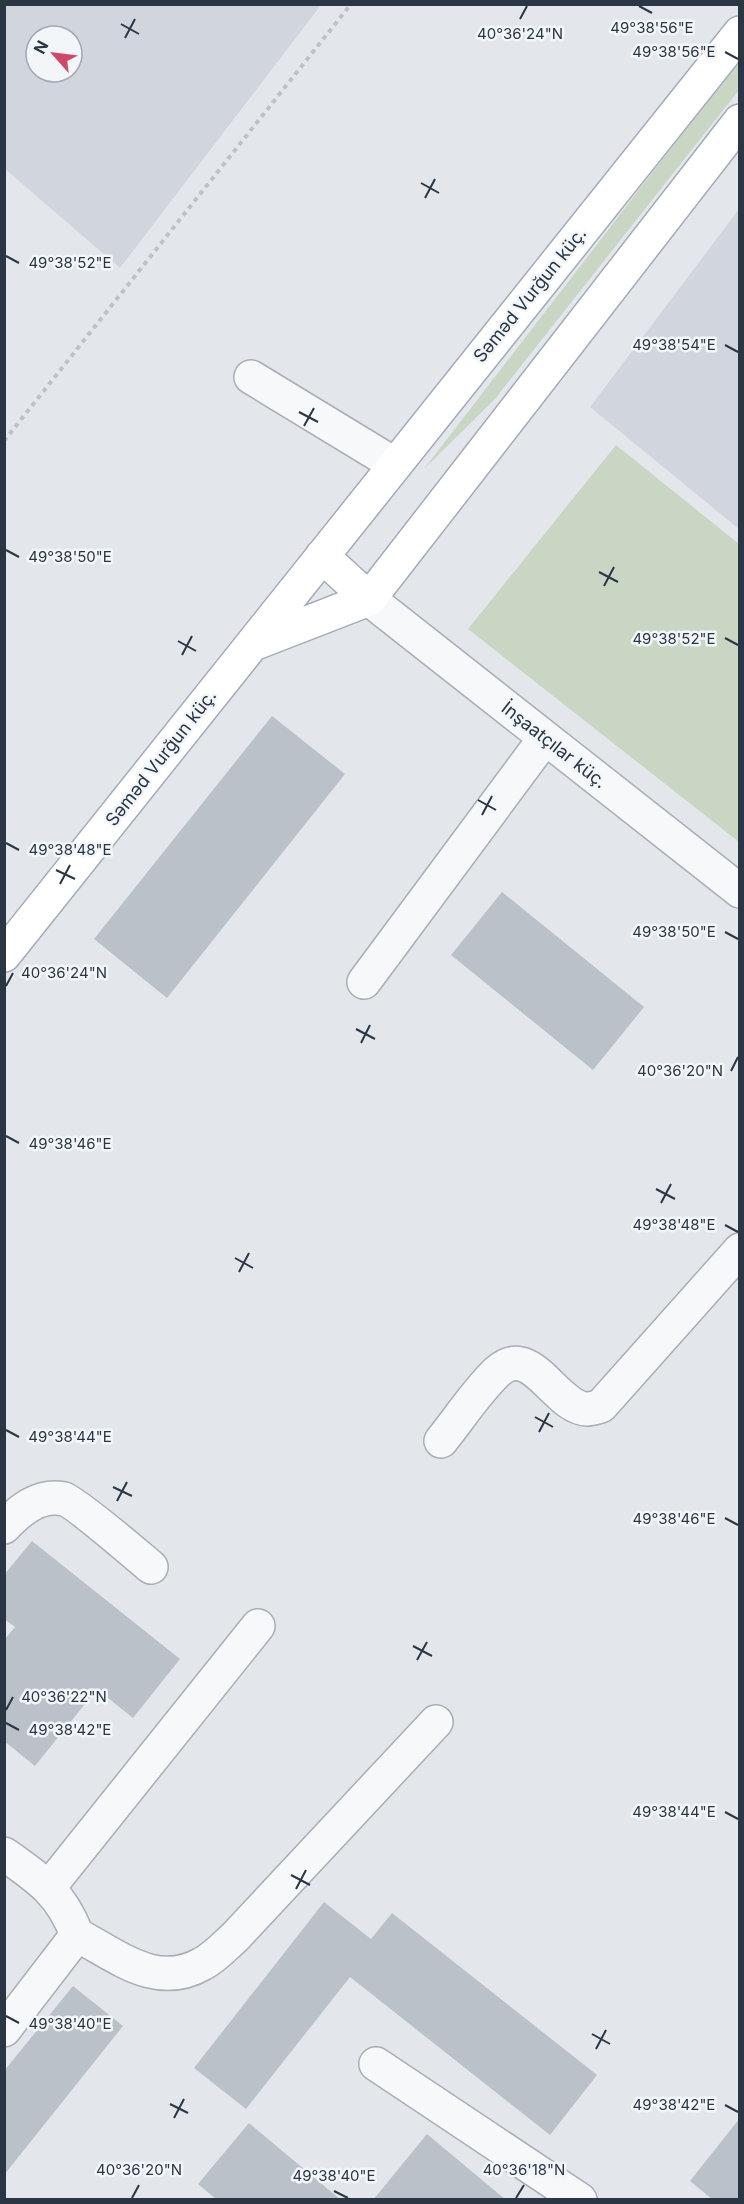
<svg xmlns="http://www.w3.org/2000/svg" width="744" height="2204" viewBox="0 0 744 2204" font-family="Inter,sans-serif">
<rect width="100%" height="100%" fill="#e3e7ec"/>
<path fill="#d1d6de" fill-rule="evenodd" d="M 5,4 L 321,4 L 321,5 L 120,268 L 5,169 ZM 36,36 L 72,36 L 72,72 L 36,72 Z
M 739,209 L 739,529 L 590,407 Z"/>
<path fill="#cad6c4" d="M 739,60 L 739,90 L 495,399 L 424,469 Z
M 616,445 L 739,544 L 739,842 L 468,629 Z"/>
<path fill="#bac1c9" d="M 272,716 L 345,774 L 167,998 L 94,939 Z
M 502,892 L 644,1007 L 593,1070 L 451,955 Z
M 32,1541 L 180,1659 L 133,1718 L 97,1689 L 35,1766 L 4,1741 L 4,1640 L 15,1627 L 4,1619 L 4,1575 Z
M 324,1902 L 371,1939 L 392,1913 L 597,2075 L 550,2135 L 350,1977 L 246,2109 L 194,2068 Z
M 73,1986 L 123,2026 L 4,2175 L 4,2071 Z
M 740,2118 L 740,2200 L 713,2200 L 690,2181 Z
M 249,2123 L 341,2200 L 217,2200 L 198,2184 Z
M 427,2134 L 506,2200 L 373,2200 Z"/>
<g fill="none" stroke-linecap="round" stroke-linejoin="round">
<defs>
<path id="minor" d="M 251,377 L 394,464
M 369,599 L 740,891
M 364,982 L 545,738
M 441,1441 C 459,1419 476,1392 497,1372 C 532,1340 555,1408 587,1409 C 591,1409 597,1407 601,1406 L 740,1250
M 4,1527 C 20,1510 39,1494 64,1499 C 75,1502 138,1556 151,1567
M 4,1854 C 40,1879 61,1893 77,1935 L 4,2030
M 50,1886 L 258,1626
M 77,1935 C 118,1956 156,1990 202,1964 C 214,1958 225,1946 235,1937 L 436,1722
M 376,2064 L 580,2200"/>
<path id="major" d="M 322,556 L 369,599
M 369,599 L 740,121
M 253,644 L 369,599
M 4,955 L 740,33"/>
</defs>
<use href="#minor" stroke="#a8aeb6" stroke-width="36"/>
<use href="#major" stroke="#a2acb8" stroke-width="36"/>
<path stroke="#bdc2c7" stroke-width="4" stroke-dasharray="4.5 4.5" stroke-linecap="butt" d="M 4,441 L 351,4"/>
<use href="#minor" stroke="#f6f8fa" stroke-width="33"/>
<use href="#major" stroke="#fff" stroke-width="33"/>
</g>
<path fill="none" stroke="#2a3644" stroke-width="2" d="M 639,6 L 652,13M 520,19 L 527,6M 121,24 L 139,34M 125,38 L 135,19M 725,52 L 738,59M 421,183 L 439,193M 425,198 L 435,179M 6,256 L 19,263M 725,345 L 738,352M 299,412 L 318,422M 304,426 L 314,408M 6,550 L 19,557M 599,572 L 618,582M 604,586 L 614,567M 725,638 L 738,645M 178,641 L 196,651M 182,655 L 192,636M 478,800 L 496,810M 482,815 L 492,796M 6,843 L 19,850M 56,870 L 75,879M 60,884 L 70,865M 725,932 L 738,939M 6,986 L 13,973M 356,1029 L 375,1039M 361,1043 L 370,1025M 731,1071 L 738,1057M 6,1136 L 19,1143M 656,1189 L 675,1199M 661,1203 L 671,1184M 725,1225 L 738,1232M 235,1258 L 253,1268M 239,1272 L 249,1253M 535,1417 L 553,1427M 6,1430 L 19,1437M 539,1432 L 549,1413M 113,1487 L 132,1496M 117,1501 L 127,1482M 725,1518 L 738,1525M 413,1646 L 432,1656M 417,1660 L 427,1642M 6,1710 L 13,1697M 6,1723 L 19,1730M 725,1812 L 738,1819M 291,1875 L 310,1885M 296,1889 L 306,1870M 6,2016 L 19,2023M 592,2034 L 610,2044M 596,2049 L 606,2030M 170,2104 L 188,2113M 725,2105 L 738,2112M 174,2118 L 184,2099M 334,2191 L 348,2198M 132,2198 L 139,2185M 516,2198 L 524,2185"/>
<g text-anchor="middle" stroke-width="5" stroke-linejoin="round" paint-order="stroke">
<g font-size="18" fill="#2a3644" stroke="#f3f6f9">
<text transform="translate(530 295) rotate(-51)" y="6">Səməd Vurğun küç.</text>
<text transform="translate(554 745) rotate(38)" y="6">İnşaatçılar küç.</text>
<text transform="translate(161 758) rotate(-52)" y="6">Səməd Vurğun küç.</text>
</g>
</g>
<g font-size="15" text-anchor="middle" fill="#2a3644" stroke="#f3f6f9" stroke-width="5" stroke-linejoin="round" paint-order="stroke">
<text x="652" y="33">49°38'56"E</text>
<text x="520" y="39">40°36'24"N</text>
<text x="674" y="57">49°38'56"E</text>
<text x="70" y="268">49°38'52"E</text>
<text x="674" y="350">49°38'54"E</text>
<text x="70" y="562">49°38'50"E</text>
<text x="674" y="644">49°38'52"E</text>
<text x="70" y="855">49°38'48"E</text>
<text x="674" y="937">49°38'50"E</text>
<text x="64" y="978">40°36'24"N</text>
<text x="680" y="1076">40°36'20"N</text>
<text x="70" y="1149">49°38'46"E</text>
<text x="674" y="1230">49°38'48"E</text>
<text x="70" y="1442">49°38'44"E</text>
<text x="674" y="1524">49°38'46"E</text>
<text x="64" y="1702">40°36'22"N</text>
<text x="70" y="1735">49°38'42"E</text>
<text x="674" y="1817">49°38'44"E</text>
<text x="70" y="2029">49°38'40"E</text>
<text x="674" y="2110">49°38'42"E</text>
<text x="139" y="2175">40°36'20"N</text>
<text x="524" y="2175">40°36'18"N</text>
<text x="334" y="2181">49°38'40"E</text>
</g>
<rect width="744" height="2204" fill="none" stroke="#2a3644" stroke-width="12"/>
<g transform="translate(54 54) rotate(298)"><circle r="28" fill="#f3f6f9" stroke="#a3a9b1" stroke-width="1.5"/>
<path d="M0-4.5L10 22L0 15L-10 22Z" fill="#d24767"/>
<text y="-9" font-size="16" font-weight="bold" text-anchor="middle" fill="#2a3644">N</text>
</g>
</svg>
